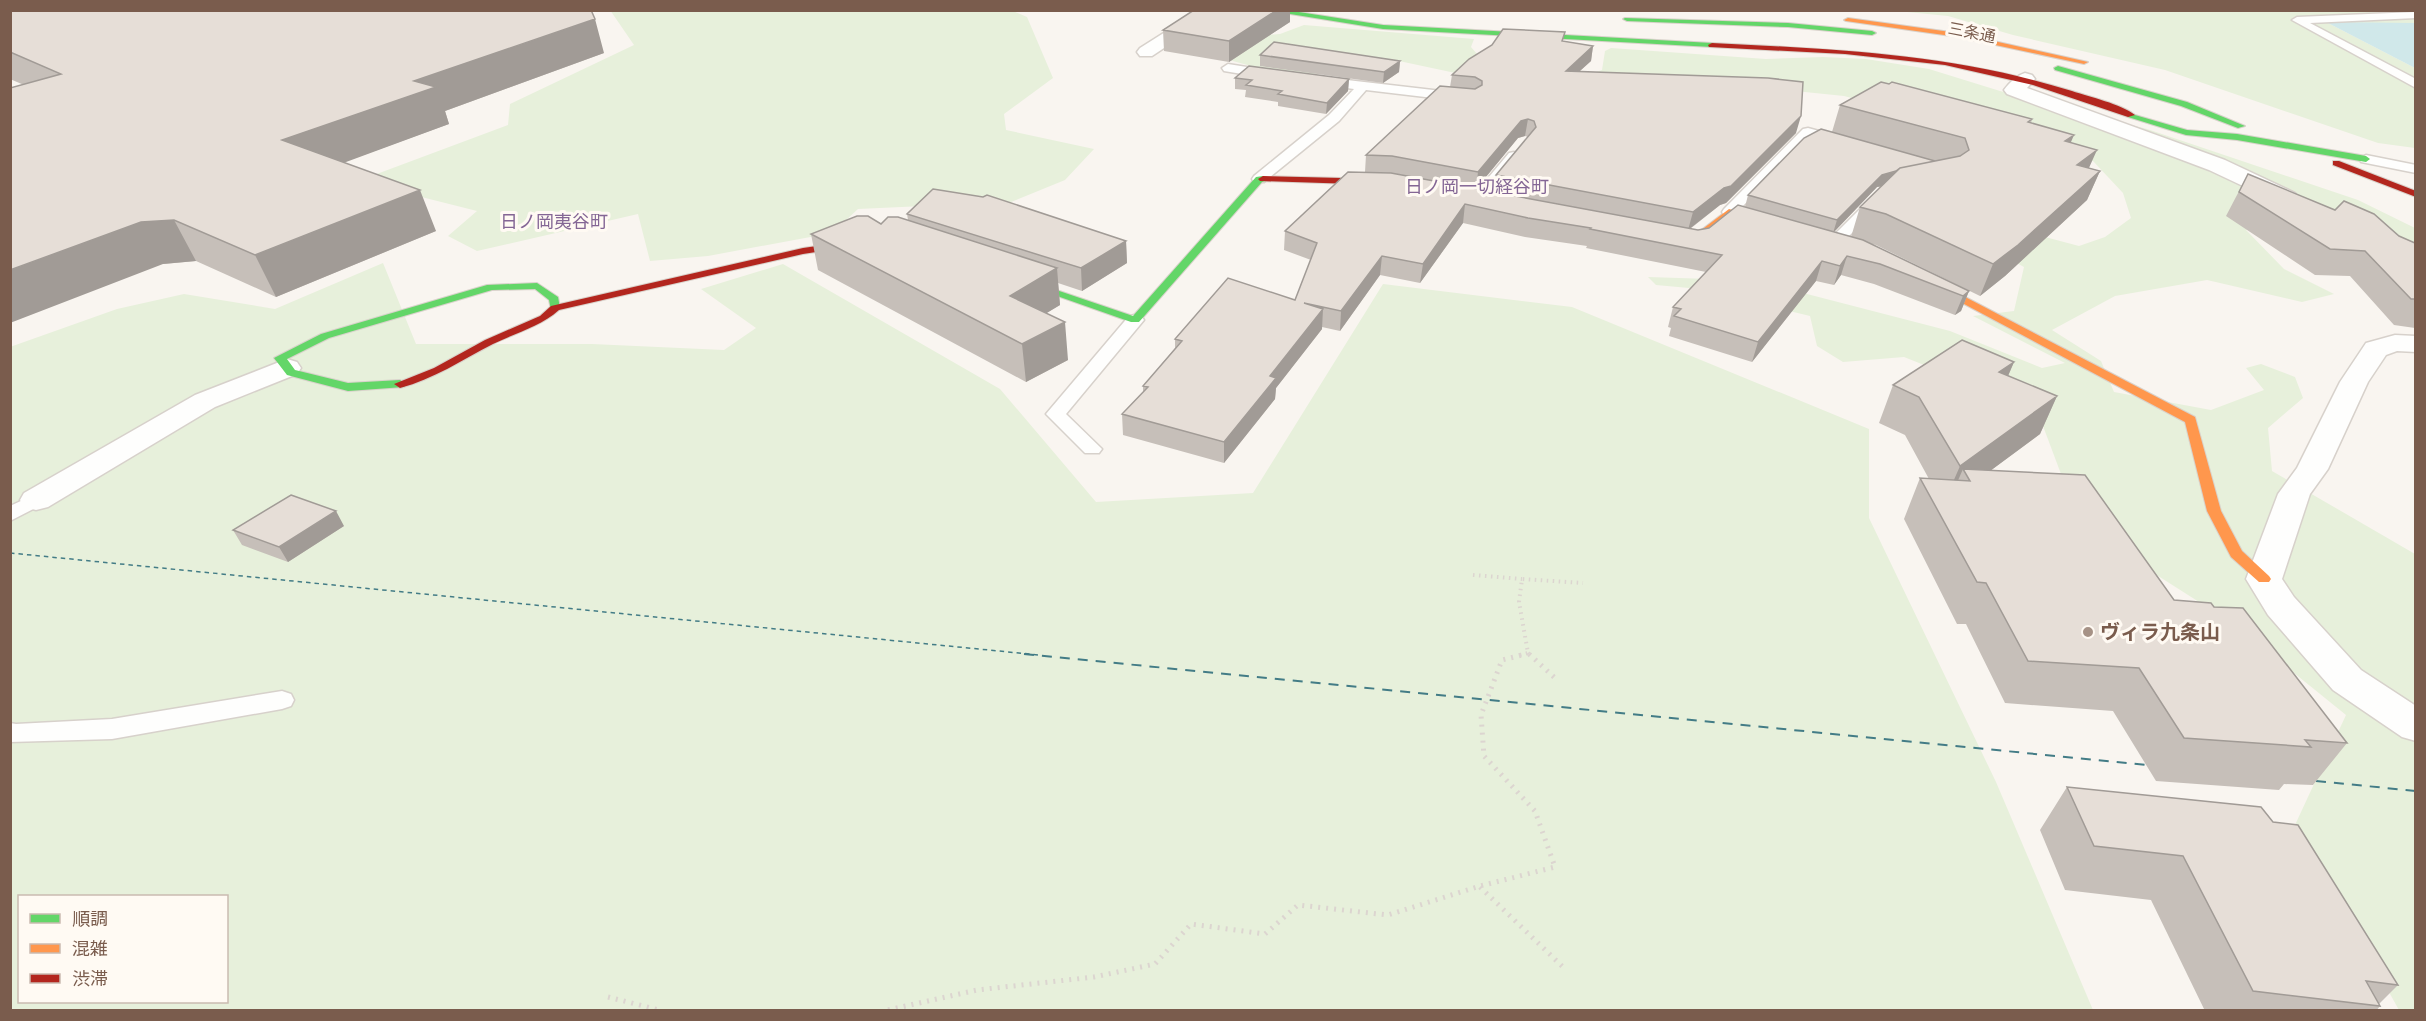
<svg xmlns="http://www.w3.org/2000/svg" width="2426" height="1021" viewBox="0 0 2426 1021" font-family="Barlow,'Noto Sans JP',sans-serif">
<rect width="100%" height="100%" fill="#f9f5f0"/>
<path fill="#e7f0db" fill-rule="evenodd" d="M 610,10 L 1013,11 L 1027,17 L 1053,78 L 1004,114 L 1006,130 L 1094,149 L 1065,180 L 1011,202 L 858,209 L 832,233 L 708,256 L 650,261 L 638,214 L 477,251 L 448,236 L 477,211 L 358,181 L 508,125 L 510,104 L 634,45 Z
M 1897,11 L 2415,11 L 2415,23 L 2328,23 L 2415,68 L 2415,148 L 2378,143 L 2165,70 L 2013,35 L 1948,16 Z
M 1304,25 L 1474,39 L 1471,47 L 1484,62 L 1573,80 L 1602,70 L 1605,51 L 1611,48 L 1766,59 L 1823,57 L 1866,59 L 1929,69 L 2000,91 L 2147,129 L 2358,200 L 2415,228 L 2415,276 L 2267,220 L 2246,230 L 2284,269 L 2334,294 L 2302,302 L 2207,280 L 2115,296 L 2052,330 L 2101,361 L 2114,392 L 2211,410 L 2264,390 L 2246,368 L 2261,364 L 2295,377 L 2303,398 L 2268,428 L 2272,471 L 2415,554 L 2415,1010 L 2399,1010 L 2295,825 L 2346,715 L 2232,623 L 2028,493 L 2061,474 L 2037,410 L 1904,357 L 1843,362 L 1817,346 L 1810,316 L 1700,289 L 1656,285 L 1648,277 L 1710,279 L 1807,294 L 1950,331 L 2042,368 L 2065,363 L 1973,316 L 2014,311 L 2024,267 L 2002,255 L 2030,233 L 2079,246 L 2105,237 L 2131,218 L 2123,193 L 2093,161 L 1844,96 L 1767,88 L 1507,84 L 1399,61 L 1357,62 L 1316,75 L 1251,66 L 1222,58 L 1244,37 L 1280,34 Z
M 383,263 L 416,344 L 592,344 L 724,350 L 756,328 L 701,289 L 783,264 L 1000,389 L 1096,502 L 1253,493 L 1383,284 L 1572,307 L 1869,429 L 1869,518 L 1996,782 L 2093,1010 L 11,1010 L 10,347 L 117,309 L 184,294 L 275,309 ZM 20,896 L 226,896 L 226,1002 L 20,1002 Z"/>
<path fill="#d0e8ea" d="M 2326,22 L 2415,23 L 2415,68 Z"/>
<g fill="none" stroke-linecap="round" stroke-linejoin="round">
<path stroke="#437c86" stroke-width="1.5" stroke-dasharray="4.5 4" stroke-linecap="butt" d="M 10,553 L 1039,655"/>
<path stroke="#437c86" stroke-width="2" stroke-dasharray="10 8" stroke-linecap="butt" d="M 1024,654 L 2147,765
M 2316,781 L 2416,791"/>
<defs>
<path id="lane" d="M 2416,12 L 2416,18 L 2310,23 L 2416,79 L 2416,88 L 2292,20 L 2297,17 Z
M 1228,64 L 1272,71 L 1278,75 L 1272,79 L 1224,71 L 1222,68 Z
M 1321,77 L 1459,93 L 1465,97 L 1459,101 L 1366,90 L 1339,121 L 1264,182 L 1254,182 L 1252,179 L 1254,176 L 1329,115 L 1354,89 L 1317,84 L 1315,81 Z
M 1808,128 L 1845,138 L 1847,141 L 1840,145 L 1811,137 L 1734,215 L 1724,215 L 1722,212 L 1724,209 L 1803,129 Z
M 1514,152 L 1521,156 L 1519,159 L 1483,202 L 1473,202 L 1471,199 L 1473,196 L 1509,153 Z
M 2366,155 L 2416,165 L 2416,173 L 2361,162 L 2359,159 Z
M 1876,197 L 1883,201 L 1881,204 L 1841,244 L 1831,244 L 1828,241 L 1871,198 Z
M 1135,315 L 1141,316 L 1144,320 L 1066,414 L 1102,449 L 1099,453 L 1085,453 L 1046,414 L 1129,316 Z
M 36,494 L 43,496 L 46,500 L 43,504 L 10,521 L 10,506 Z
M 282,691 L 291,694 L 294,700 L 291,706 L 282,709 L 112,739 L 10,742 L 10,723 L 16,724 L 112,719 Z"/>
<path id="street" d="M 1200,10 L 1221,10 L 1152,56 L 1140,56 L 1137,52 L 1140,48 Z
M 2025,73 L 2032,75 L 2035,79 L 2027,88 L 2225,160 L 2295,193 L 2298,198 L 2295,203 L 2287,205 L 2279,203 L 2209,170 L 2007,94 L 2004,90 C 2010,82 2016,76 2025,73 Z
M 2395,335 L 2416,336 L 2416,352 L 2397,351 L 2386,355 L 2368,382 L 2328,469 L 2310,494 L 2282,579 L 2294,597 L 2361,670 L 2416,706 L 2416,741 L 2402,737 L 2333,690 L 2268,615 L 2246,579 L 2278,494 L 2297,468 L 2340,382 L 2366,343 Z
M 287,359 L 297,362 L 301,368 L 297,374 L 215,407 L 48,507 L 36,510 L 24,507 L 20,500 L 24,493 L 195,395 Z"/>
<path id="fast" d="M 1266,10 L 1286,10 L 1383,25 L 1712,43 L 1716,45 L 1712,47 L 1383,29 Z
M 1625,18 L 1788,23 L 1872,31 L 1876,33 L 1872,35 L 1788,27 L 1627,21 L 1623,19 Z
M 2058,66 L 2187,102 L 2245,126 L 2238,128 L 2181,106 L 2055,70 L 2054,68 Z
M 2128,113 L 2187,130 L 2237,134 L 2366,156 L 2370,159 L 2366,162 L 2237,140 L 2186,135 L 2128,117 Z
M 1263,176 L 1268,179 L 1266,181 L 1262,182 L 1139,322 L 1131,322 L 1012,280 L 1017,277 L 1021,278 L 1133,316 L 1256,177 Z
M 537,283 L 558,297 L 560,308 L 559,310 L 551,310 L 549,300 L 535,289 L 492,290 L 329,338 L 287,359 L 295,370 L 348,383 L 400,380 L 406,384 L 404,387 L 348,391 L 287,375 L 274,358 L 321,334 L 487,285 Z"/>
<path id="slow" d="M 1848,18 L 1958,33 L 2088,62 L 2084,64 L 1958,37 L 1846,21 L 1844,20 Z
M 1729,209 L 1772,222 L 1767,225 L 1731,215 L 1694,243 L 1662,235 L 1667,232 L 1692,237 Z
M 1925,276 L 2195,417 L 2221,511 L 2242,551 L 2269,576 L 2271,579 L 2269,582 L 2259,582 L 2231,557 L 2207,511 L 2185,422 L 1921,281 L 1920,279 Z"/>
<path id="jam" d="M 1712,43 C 1834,49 1954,54 2072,91 C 2090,97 2121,104 2135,115 L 2128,117 L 2033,85 L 1945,65 L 1845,54 L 1709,47 L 1708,45 Z
M 2333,161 L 2339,161 L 2416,191 L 2416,197 L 2333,165 Z
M 1263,176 L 1384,179 L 1389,182 L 1384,185 L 1260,181 L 1258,179 Z
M 858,240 L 862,241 L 862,245 L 803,254 L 559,310 C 540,327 515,333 493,344 C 462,360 434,379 400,388 L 394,384 L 434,368 L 485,340 L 540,316 L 551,306 L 803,248 Z"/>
</defs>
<use href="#lane" stroke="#d7d1cb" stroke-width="3"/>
<use href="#street" stroke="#d7d1cb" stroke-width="3"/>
<use href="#fast" stroke="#d9d2cb" stroke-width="2"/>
<use href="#slow" stroke="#d9d2cb" stroke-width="2"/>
<use href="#jam" stroke="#d9d2cb" stroke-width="2"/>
<path stroke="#dcd5d0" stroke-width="4" stroke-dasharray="1.5 4.5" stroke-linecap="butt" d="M 1473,575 L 1522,579
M 1528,653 L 1530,655
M 1520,655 L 1528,653 L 1519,602 L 1522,579 L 1583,583"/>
<path stroke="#dcd5d0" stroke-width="5" stroke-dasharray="2 6" stroke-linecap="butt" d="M 1529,654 L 1555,678
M 1480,887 L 1564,968
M 608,997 L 659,1010
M 888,1010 L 977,990 L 1094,977 L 1155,964 L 1191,924 L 1265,934 L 1298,905 L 1388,915 L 1480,886 L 1555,867 L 1535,811 L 1484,756 L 1481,715 L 1502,660 L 1526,654"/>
<use href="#lane" fill="#fefefd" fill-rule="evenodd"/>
<use href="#street" fill="#fefefd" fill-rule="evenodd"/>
<use href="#fast" fill="#63d668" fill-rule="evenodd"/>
<use href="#slow" fill="#ff974d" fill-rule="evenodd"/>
<use href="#jam" fill="#b3261e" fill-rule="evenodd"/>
</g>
<path fill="#c6bfb9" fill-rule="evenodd" d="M 10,10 L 604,53 L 445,111 L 449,124 L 344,162 L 436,231 L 276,297 L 196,261 L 163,264 L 24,85 L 10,79 Z
M 1194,10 L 1290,10 L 1290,22 L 1229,62 L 1164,51 L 1163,30 Z
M 1563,41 L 1593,46 L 1591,61 L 1580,71 L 1796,133 L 1726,203 L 1720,205 L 1690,229 L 1698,230 L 1709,228 L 1745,207 L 1748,195 L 1832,132 L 1840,105 L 2032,119 L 2031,123 L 2071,143 L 2089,168 L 2100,171 L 2087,200 L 2005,276 L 1980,296 L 1876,245 L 1868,243 L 1969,291 L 1961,311 L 1955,315 L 1874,284 L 1841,275 L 1834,285 L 1816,281 L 1752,362 L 1669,336 L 1671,328 L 1668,327 L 1673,307 L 1706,272 L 1586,248 L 1587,246 L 1525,237 L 1463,223 L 1420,283 L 1380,275 L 1340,331 L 1322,327 L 1322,329 L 1276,388 L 1275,399 L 1224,463 L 1123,435 L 1122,414 L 1143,392 L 1143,386 L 1175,348 L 1175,339 L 1295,300 L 1311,260 L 1284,250 L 1285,231 L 1458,186 L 1390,173 L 1365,172 L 1366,155 L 1450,87 L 1452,75 ZM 1525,136 L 1528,137 L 1496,175 L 1494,192 L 1476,189 L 1518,138 ZM 1877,187 L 1881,187 L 1860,207 L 1851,237 L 1834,232 Z
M 1260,55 L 1400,61 L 1399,72 L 1383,83 L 1260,66 Z
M 1235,78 L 1349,79 L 1348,91 L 1326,114 L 1278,106 L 1278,102 L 1245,97 L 1246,90 L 1235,89 Z
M 2248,174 L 2415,243 L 2415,328 L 2394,325 L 2350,276 L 2315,275 L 2226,216 Z
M 907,214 L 1126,241 L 1127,263 L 1082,291 L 1058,283 L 1060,305 L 1046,313 L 1068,360 L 1026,382 L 818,270 L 811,234 L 908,220 Z
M 2014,362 L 2008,376 L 2057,396 L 2040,434 L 1990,471 L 2174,600 L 2214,607 L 2347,743 L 2313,785 L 2284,784 L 2279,790 L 2156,781 L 2113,711 L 2005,703 L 1966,624 L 1957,624 L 1904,519 L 1920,478 L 1929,479 L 1905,435 L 1879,423 L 1893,385 Z
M 344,526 L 288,562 L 242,545 L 233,530 Z
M 2067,787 L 2398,985 L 2379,1004 L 2380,1006 L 2376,1011 L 2205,1011 L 2151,900 L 2065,890 L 2040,830 Z"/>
<path fill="#a19b96" d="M 1277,10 L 1290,10 L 1290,22 L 1229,62 L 1229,41 Z
M 595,19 L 604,53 L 445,111 L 449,124 L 300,179 L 282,140 L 414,81 Z
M 1593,46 L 1591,61 L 1563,86 L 1566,71 Z
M 1400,61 L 1399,72 L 1383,83 L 1384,72 Z
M 1349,79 L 1348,91 L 1326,114 L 1327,103 Z
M 1801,116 L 1796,133 L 1726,203 L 1720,205 L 1688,230 L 1693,212 Z
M 1528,119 L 1525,136 L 1518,138 L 1476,189 L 1478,172 L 1521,121 Z
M 2074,135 L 2062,163 L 2065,141 Z
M 2097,150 L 2084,179 L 2077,165 Z
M 1937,162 L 1933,174 L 1877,187 L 1833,233 L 1837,220 L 1882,175 Z
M 2100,171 L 2087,200 L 2005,276 L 1980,296 L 1993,264 Z
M 420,190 L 436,231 L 276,297 L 255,255 Z
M 1465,204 L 1463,223 L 1420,283 L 1423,264 Z
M 174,220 L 196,261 L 163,264 L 10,323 L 10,270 L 141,222 Z
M 1126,241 L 1127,263 L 1082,291 L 1081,268 Z
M 1382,256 L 1380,275 L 1340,331 L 1341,311 Z
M 1847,256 L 1841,275 L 1834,285 L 1840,266 Z
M 1822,261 L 1816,281 L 1752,362 L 1758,342 Z
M 1057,268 L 1060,305 L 1014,333 L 1010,296 Z
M 1969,291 L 1961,311 L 1955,315 L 1963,296 Z
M 1323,309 L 1322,329 L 1276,388 L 1275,399 L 1224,463 L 1224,442 L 1270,376 Z
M 1065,322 L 1068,360 L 1026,382 L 1022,344 Z
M 2014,362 L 1998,399 L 1999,372 Z
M 2057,396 L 2040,434 L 1967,488 L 1970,481 L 1963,469 L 1949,501 L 1943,505 L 1960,466 Z
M 336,511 L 344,526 L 288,562 L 279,547 Z"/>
<path fill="#e6ded7" stroke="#a19b96" stroke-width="1.5" d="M 10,10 L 591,10 L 595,19 L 414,81 L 436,87 L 282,140 L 420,190 L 255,255 L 174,220 L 141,222 L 10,270 L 10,88 L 61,74 L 10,52 Z
M 1194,10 L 1277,10 L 1229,41 L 1163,30 Z
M 1503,29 L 1565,32 L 1562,41 L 1593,46 L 1566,71 L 1768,78 L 1803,82 L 1801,116 L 1731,186 L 1724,188 L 1693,212 L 1496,175 L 1536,127 L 1534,121 L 1528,119 L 1521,121 L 1478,172 L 1392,156 L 1366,155 L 1440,86 L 1475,89 L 1482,85 L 1482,81 L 1475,77 L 1452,75 L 1469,59 L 1492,45 Z
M 1274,42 L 1400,61 L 1384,72 L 1260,55 Z
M 1249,66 L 1349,79 L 1327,103 L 1278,94 L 1282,91 L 1246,85 L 1252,80 L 1235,78 Z
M 1881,82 L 1889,84 L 1892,82 L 2032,119 L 2028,122 L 2074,135 L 2065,141 L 2097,150 L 2077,165 L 2100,171 L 2018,245 L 1993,264 L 1886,214 L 1860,207 L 1900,168 L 1960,156 L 1969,150 L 1965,138 L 1840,105 Z
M 1821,129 L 1935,161 L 1900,168 L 1896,171 L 1882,175 L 1837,220 L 1748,195 L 1804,138 Z
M 1348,172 L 1391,173 L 1698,230 L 1709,228 L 1738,205 L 1863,240 L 1969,291 L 1963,296 L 1880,264 L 1847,256 L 1840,266 L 1822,261 L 1758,342 L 1674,316 L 1681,309 L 1673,307 L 1722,255 L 1590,229 L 1591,228 L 1528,218 L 1465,204 L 1423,264 L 1382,256 L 1341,311 L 1304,303 L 1323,309 L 1270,376 L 1276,378 L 1224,442 L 1122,414 L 1148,387 L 1143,386 L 1182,341 L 1175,339 L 1228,278 L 1295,300 L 1317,243 L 1285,231 Z
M 2248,174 L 2335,210 L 2344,201 L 2374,214 L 2399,236 L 2415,243 L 2415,299 L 2411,299 L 2365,251 L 2330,249 L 2239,192 Z
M 933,189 L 983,197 L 987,195 L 1126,241 L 1081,268 L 907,214 Z
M 857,216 L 868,216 L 881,224 L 888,217 L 898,217 L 1057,268 L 1010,296 L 1065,322 L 1022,344 L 811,234 Z
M 1962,340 L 2014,362 L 1999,372 L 2057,396 L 1960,466 L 1919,397 L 1893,385 Z
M 1963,469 L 2085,475 L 2174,600 L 2211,603 L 2214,607 L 2243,608 L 2347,743 L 2305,740 L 2311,747 L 2184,738 L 2139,668 L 2028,661 L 1986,583 L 1977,582 L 1920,478 L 1970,481 Z
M 291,495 L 336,511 L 279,547 L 233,530 Z
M 2067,787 L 2261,807 L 2273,822 L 2298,825 L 2398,985 L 2366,981 L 2380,1006 L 2253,991 L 2183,856 L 2094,846 Z"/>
<circle fill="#a69286" stroke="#fffaf3" stroke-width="2" cx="2088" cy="632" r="6"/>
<g text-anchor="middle" stroke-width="6" stroke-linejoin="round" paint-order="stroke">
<g font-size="16" fill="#7a5c4d" stroke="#fffaf3">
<text transform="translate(1972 32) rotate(11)" y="6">三条通</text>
</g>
<g font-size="18" fill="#846695" stroke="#fffaf3">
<text x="1477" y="193">日ノ岡一切経谷町</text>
<text x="554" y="228">日ノ岡夷谷町</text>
</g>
<g font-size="20" font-weight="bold" fill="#7a5c4d" stroke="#fffaf3" text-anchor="start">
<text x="2100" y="639">ヴィラ九条山</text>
</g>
</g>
<rect width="2426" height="1021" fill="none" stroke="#7a5c4d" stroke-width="24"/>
<rect x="18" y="895" width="210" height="108" fill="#fffaf3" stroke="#cabbb1" stroke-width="1.5"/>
<rect x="30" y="914" width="30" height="9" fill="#63d668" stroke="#cabbb1" stroke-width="1.5"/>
<text x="72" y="925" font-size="18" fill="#7a5c4d">順調</text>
<rect x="30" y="944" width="30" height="9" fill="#ff974d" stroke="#cabbb1" stroke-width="1.5"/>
<text x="72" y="955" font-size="18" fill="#7a5c4d">混雑</text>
<rect x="30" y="974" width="30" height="9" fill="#b3261e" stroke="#cabbb1" stroke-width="1.5"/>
<text x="72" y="985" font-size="18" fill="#7a5c4d">渋滞</text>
</svg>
